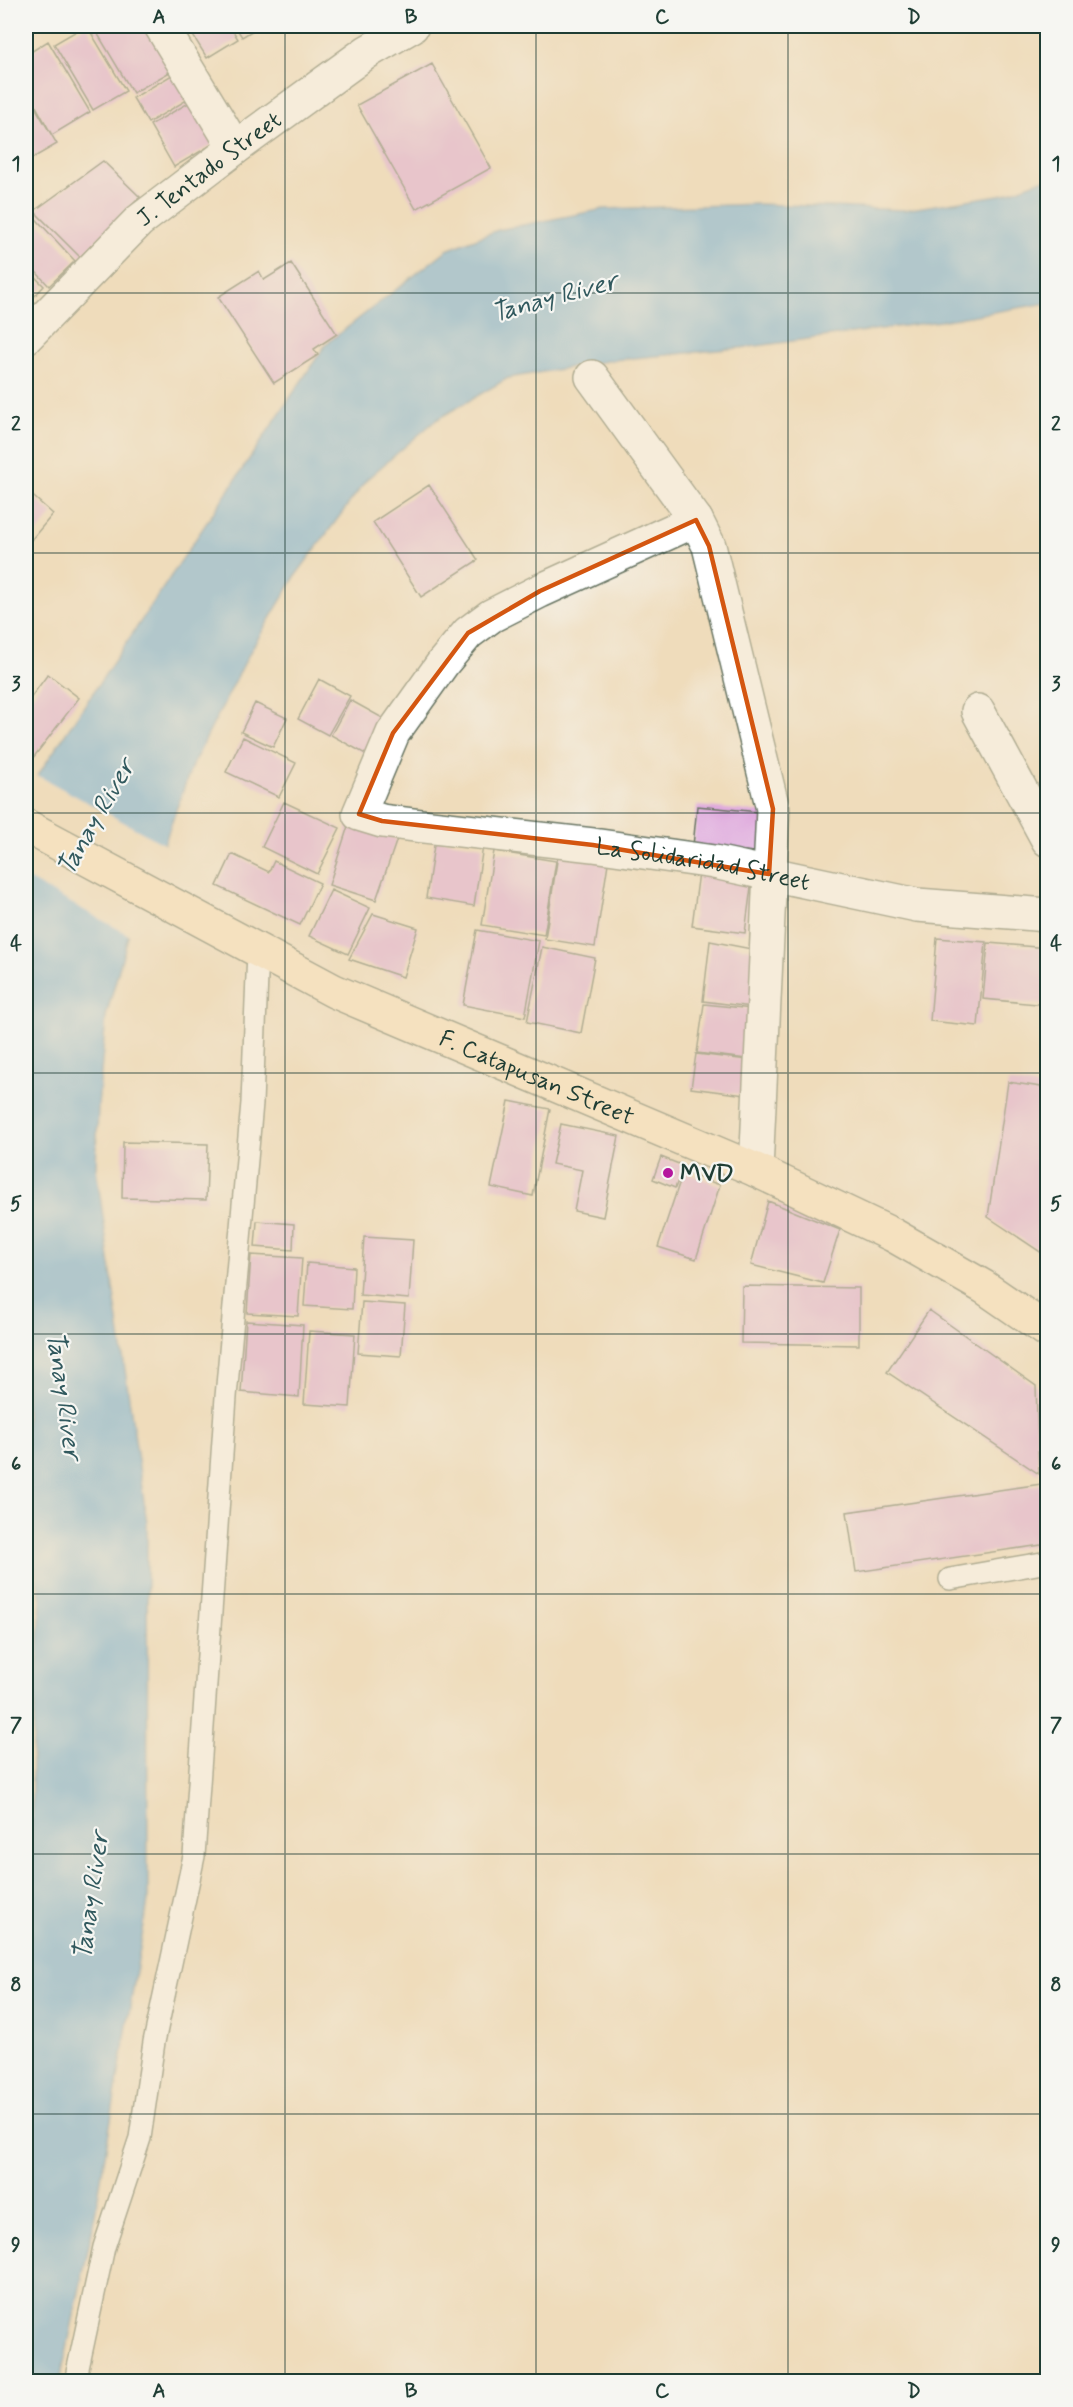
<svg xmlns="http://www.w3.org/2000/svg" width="1073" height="2407" viewBox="0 0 1073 2407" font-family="Mynerve,sans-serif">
<rect width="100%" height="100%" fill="#f6f6f2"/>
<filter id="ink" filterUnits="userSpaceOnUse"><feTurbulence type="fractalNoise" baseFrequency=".0167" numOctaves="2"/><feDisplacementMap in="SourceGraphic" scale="12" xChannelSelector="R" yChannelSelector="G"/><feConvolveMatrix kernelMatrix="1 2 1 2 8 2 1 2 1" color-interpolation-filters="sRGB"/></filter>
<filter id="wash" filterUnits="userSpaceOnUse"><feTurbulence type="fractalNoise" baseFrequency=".008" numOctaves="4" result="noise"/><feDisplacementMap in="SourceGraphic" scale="24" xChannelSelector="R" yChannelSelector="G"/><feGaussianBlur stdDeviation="1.35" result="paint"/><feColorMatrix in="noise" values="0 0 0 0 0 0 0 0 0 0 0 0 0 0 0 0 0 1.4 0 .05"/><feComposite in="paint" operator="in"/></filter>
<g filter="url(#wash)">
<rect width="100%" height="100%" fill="#efdcbb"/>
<path fill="#67aede" stroke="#437689" stroke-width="1.5" d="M 1047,178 L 1047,303 L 940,321 L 749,347 L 613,360 L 508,378 L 436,420 L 367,479 L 296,575 L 251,650 L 191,768 L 158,861 L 129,933 L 106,1016 L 98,1106 L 96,1168 L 147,1523 L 148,1901 L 93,2226 L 60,2381 L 26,2382 L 26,1958 L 31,1933 L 32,1759 L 41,1599 L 26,1522 L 26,793 L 326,344 L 447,250 L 498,230 L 604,209 L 759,204 L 904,210 L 1005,194 Z"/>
<path fill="#efdcbb" d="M 35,774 L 167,846 L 131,936 L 26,878 L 26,788 Z"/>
<g id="blocks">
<path fill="#dfa9dd" d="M 85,26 L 87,26 L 126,91 L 93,110 L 54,44 Z
M 93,26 L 152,26 L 177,68 L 133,93 Z
M 187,26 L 230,26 L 238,39 L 207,58 Z
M 235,26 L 260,26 L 242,37 Z
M 48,41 L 90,112 L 52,135 L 26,88 L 26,55 Z
M 432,64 L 491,168 L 416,209 L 357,105 Z
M 182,69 L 197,94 L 148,123 L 133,98 Z
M 199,97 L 223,138 L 174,167 L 150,125 Z
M 35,107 L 57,144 L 26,162 L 26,113 Z
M 103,161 L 140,197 L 80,257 L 34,211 Z
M 26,208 L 75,261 L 49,286 L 26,261 Z
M 291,263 L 337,334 L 314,349 L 318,355 L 274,383 L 218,297 L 259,271 L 264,280 Z
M 26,268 L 44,286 L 26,305 Z
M 429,485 L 478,560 L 421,597 L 373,522 Z
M 26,490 L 53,514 L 26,546 Z
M 48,674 L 79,698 L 26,767 L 26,704 Z
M 319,679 L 350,696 L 328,735 L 298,719 Z
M 350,700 L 388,721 L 369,756 L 331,735 Z
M 255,703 L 287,718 L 273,747 L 241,732 Z
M 243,737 L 296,763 L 279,797 L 226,772 Z
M 284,802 L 340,828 L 317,874 L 262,847 Z
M 697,806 L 769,813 L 765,853 L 693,846 Z
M 349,823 L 397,839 L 376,900 L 329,885 Z
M 435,839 L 483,846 L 474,906 L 426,898 Z
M 494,851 L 556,861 L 544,935 L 482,925 Z
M 232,854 L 269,872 L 274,861 L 320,883 L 300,925 L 217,886 Z
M 558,855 L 608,863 L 595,947 L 545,939 Z
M 699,872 L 752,879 L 745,933 L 692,926 Z
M 331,890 L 370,908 L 348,954 L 309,936 Z
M 373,914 L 418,928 L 403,977 L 349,959 Z
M 477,930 L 539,941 L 525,1017 L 463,1005 Z
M 937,938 L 986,942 L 978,1026 L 930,1021 Z
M 710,941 L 762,951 L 760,1008 L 703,1001 Z
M 988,943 L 1048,948 L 1048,1005 L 983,999 Z
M 542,947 L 595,958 L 581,1033 L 527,1022 Z
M 704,1004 L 762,1010 L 756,1060 L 697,1053 Z
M 696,1054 L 757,1061 L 753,1096 L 691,1088 Z
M 1008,1082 L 1048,1088 L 1048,1257 L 988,1217 Z
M 509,1101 L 550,1109 L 533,1196 L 491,1187 Z
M 561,1124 L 619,1136 L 603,1217 L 574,1211 L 582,1170 L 552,1164 Z
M 123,1142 L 208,1144 L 206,1200 L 122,1198 Z
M 661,1157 L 684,1166 L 675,1188 L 653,1179 Z
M 683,1172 L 720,1185 L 696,1259 L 658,1247 Z
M 768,1201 L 840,1230 L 823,1283 L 751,1265 Z
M 257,1221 L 294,1224 L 293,1250 L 255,1247 Z
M 364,1237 L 413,1240 L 409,1299 L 360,1295 Z
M 251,1255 L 302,1258 L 298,1316 L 247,1313 Z
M 307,1263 L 354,1267 L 352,1309 L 304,1306 Z
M 742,1286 L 859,1288 L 859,1345 L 741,1343 Z
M 362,1302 L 405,1305 L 401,1356 L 358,1353 Z
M 929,1310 L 1036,1386 L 1039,1474 L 887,1372 Z
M 246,1321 L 303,1325 L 299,1397 L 241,1392 Z
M 309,1331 L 355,1334 L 350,1407 L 304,1404 Z
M 1048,1483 L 1048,1544 L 856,1572 L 847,1512 Z
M 26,1601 L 31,1602 L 27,1623 L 26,1623 Z"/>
</g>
</g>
<g filter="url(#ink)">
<use href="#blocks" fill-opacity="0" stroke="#687563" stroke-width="1.5"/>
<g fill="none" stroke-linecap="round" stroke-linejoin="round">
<defs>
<path id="lane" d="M 950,1579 L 1048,1562
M 75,2382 L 104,2247 L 140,2138 L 154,2042 L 194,1856 L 226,1397 L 252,1103 L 258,951"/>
<g id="street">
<path d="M 161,26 L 235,148"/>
<path id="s1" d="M 26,337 L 139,221 L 235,148 L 367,52 L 412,26"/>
<path d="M 592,377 L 696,520 L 709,546 L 773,809 L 756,1170"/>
<path id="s2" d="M 696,520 L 540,591 L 491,616 L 468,633 L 443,663 L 393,733 L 359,814 L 382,821 L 414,825 L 593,845 L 714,862 L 917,905 L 1048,915"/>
<path d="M 978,711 L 1048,840"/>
</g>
<g id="secondary">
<path id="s3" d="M 26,826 L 334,991 L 756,1170 L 893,1235 L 984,1287 L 1048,1331"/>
</g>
</defs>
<use href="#lane" stroke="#687563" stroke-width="24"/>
<use href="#street" stroke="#687563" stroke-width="36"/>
<use href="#secondary" stroke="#687563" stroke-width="36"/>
<use href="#lane" stroke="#fff" stroke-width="21"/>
<use href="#street" stroke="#fff" stroke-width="33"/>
<use href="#secondary" stroke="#fce6c4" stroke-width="33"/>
</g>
</g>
<path d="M0 0H1073V2407H0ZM 696,520 L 709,546 L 773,809 L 769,874 L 593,845 L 382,821 L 359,814 L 393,733 L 468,633 L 540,591 Z" fill="#efdcbb" fill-opacity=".55" fill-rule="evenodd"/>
<path fill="none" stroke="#d45610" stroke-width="4.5" stroke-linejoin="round" d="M 696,520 L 709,546 L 773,809 L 769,874 L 593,845 L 382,821 L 359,814 L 393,733 L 468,633 L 540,591 Z"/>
<path fill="none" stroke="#1f3d34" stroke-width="1.5" stroke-opacity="0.55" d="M 285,26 L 285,2382M 536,26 L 536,2382M 788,26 L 788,2382M 26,293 L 1048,293M 26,553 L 1048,553M 26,813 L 1048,813M 26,1073 L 1048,1073M 26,1334 L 1048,1334M 26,1594 L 1048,1594M 26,1854 L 1048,1854M 26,2114 L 1048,2114"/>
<circle fill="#b5179e" stroke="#f6f6f2" stroke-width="2" cx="668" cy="1173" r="6"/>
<g text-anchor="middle" stroke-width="4.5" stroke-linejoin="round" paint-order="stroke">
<g font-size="24" fill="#1f3d34" stroke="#f6f6f2">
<text dy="8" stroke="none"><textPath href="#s1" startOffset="249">J. Tentado Street</textPath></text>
<text dy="8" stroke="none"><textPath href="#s2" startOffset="816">La Solidaridad Street</textPath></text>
<text dy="8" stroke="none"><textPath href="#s3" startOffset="570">F. Catapusan Street</textPath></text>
</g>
<g font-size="24" font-weight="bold" fill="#1f3d34" stroke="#f6f6f2" text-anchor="start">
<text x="680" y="1181">MVD</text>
</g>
<g font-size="26" font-style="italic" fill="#31595e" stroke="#f6f6f2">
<text transform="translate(554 296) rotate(-15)" y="9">Tanay River</text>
<text transform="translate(95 817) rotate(-60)" y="9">Tanay River</text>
<text transform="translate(65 1395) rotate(82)" y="9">Tanay River</text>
<text transform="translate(90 1896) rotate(-82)" y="9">Tanay River</text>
</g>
</g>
<rect width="1073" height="2407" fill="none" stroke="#f6f6f2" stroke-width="66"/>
<rect x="33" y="33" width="1007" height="2341" fill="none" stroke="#1f3d34" stroke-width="2"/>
<g font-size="20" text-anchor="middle" font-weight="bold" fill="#1f3d34">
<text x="159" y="23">A</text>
<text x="411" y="23">B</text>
<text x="662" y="23">C</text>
<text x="914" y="23">D</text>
<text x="16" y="170">1</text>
<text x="1056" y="170">1</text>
<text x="16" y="430">2</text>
<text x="1056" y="430">2</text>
<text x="16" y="690">3</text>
<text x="1056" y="690">3</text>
<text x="16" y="950">4</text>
<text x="1056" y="950">4</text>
<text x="16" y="1210">5</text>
<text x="1056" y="1210">5</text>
<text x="16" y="1470">6</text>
<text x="1056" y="1470">6</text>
<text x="16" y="1731">7</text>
<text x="1056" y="1731">7</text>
<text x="16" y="1991">8</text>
<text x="1056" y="1991">8</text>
<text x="16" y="2251">9</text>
<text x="1056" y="2251">9</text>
<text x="159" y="2397">A</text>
<text x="411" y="2397">B</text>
<text x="662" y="2397">C</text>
<text x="914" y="2397">D</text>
</g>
</svg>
